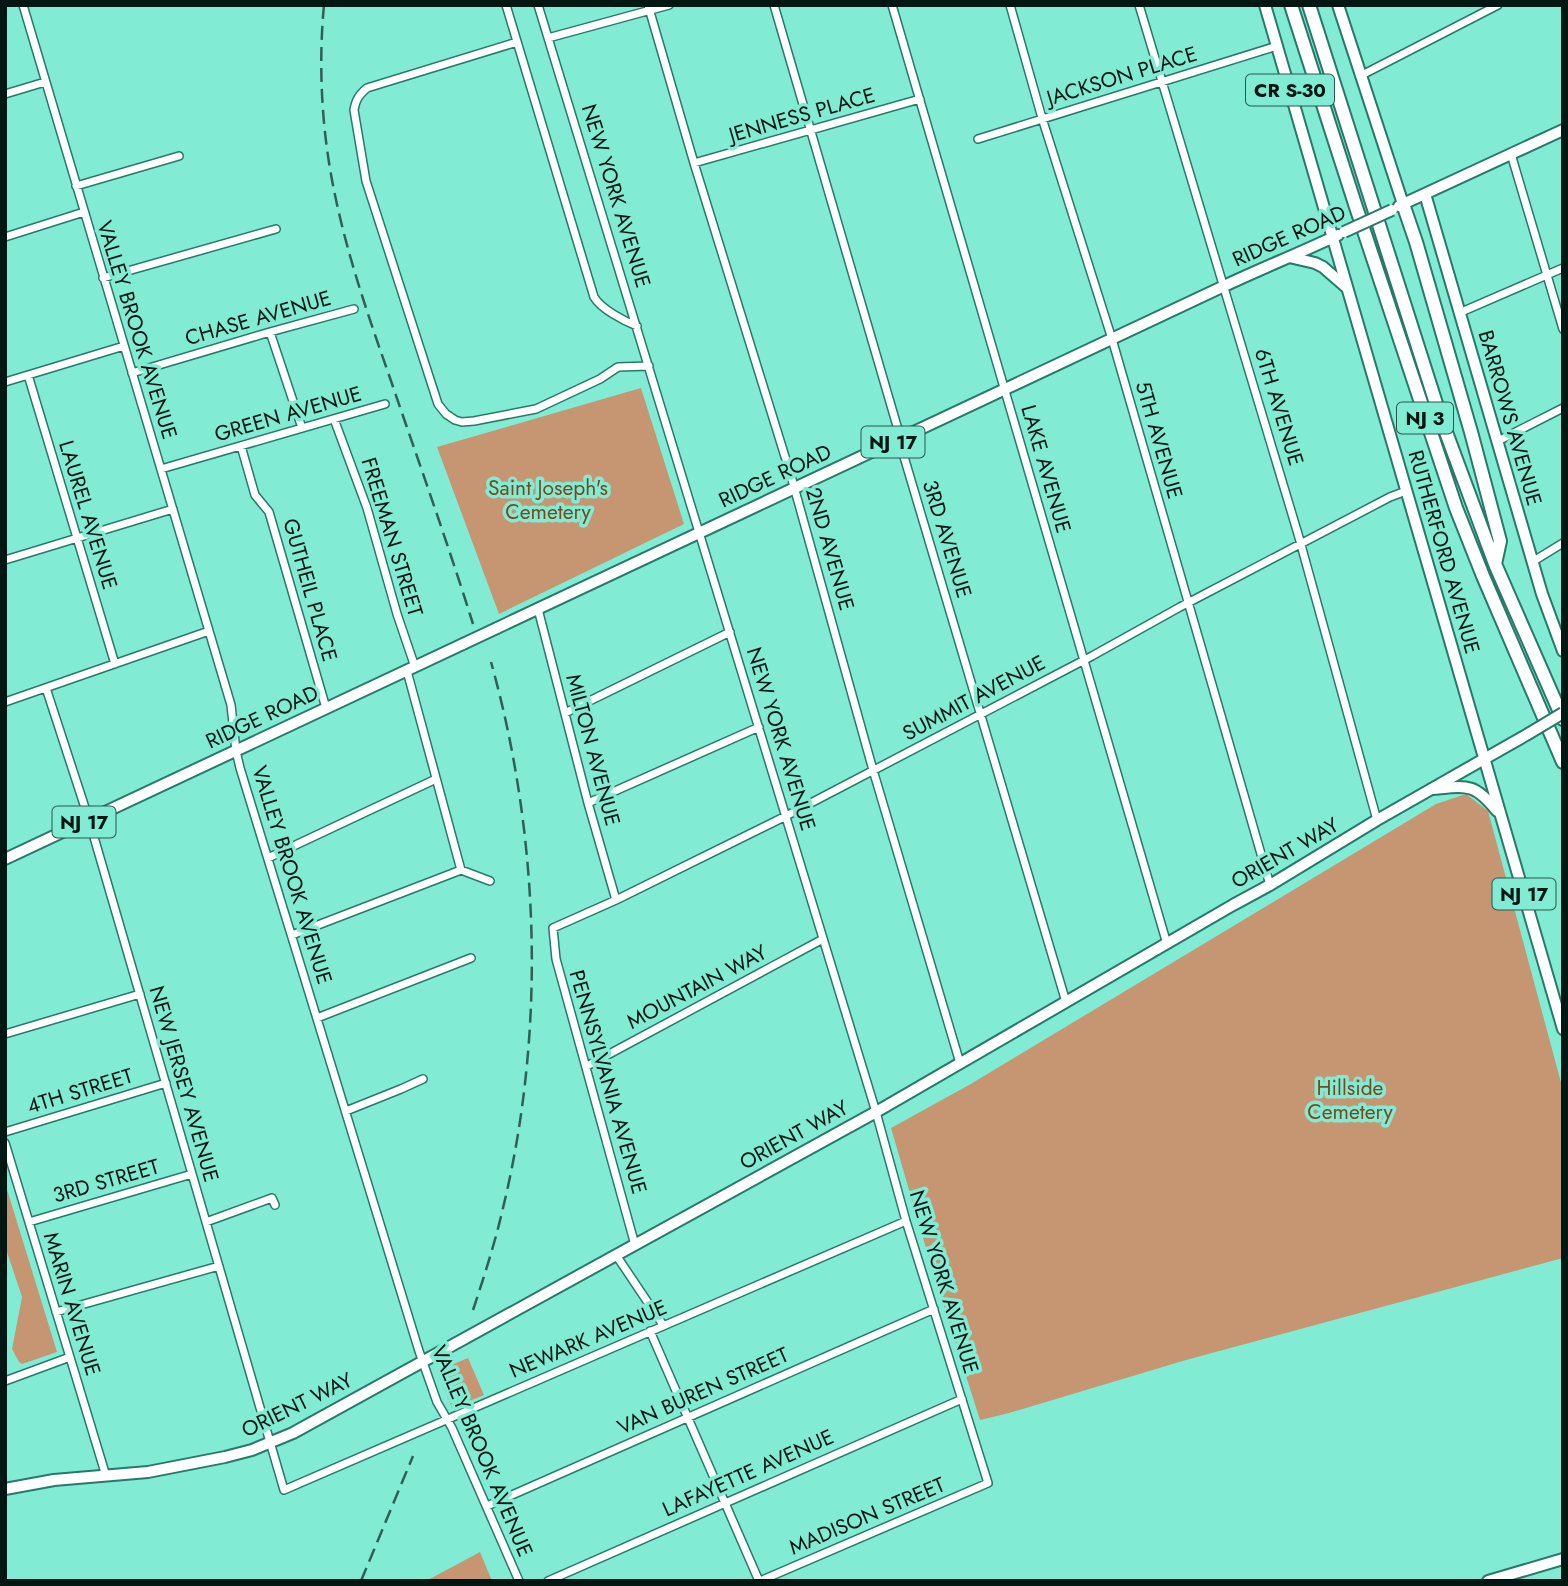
<svg xmlns="http://www.w3.org/2000/svg" width="1568" height="1586" viewBox="0 0 1568 1586" font-family="Jost,sans-serif">
<rect width="100%" height="100%" fill="#82ebd3"/>
<path fill="#c69673" d="M 641,388 L 684,524 L 499,614 L 437,447 Z
M 1466,794 L 1488,811 L 1563,1090 L 1563,1258 L 1186,1360 L 1009,1413 L 980,1420 L 933,1272 L 891,1128 L 969,1085 L 1436,804 Z
M 5,1183 L 57,1352 L 22,1364 L 19,1362 L 12,1349 L 22,1297 L 5,1246 Z
M 468,1358 L 484,1395 L 452,1408 L 437,1371 Z
M 480,1552 L 492,1581 L 426,1581 Z"/>
<g fill="none" stroke-linecap="round" stroke-linejoin="round">
<defs>
<path id="street" d="M 23,5 L 231,705 L 236,751 L 240,768 L 419,1351 L 437,1402 L 452,1428 L 519,1581
M 506,5 L 594,297 C 601,309 624,321 637,326
M 538,5 L 876,1112 L 906,1221 L 988,1483 L 760,1581
M 648,5 L 694,163 L 791,476 L 873,770 L 960,1063
M 774,5 L 897,426 L 902,450 L 1066,1002
M 892,5 L 1167,944
M 1010,5 L 1042,118 L 1112,339 L 1270,885
M 1139,5 L 1298,534 L 1377,820
M 548,38 L 669,5
M 517,42 L 367,88 C 359,95 356,99 354,110 L 366,181 L 438,404 L 446,414 L 455,420 L 462,422 L 474,421 L 536,409 L 600,379 L 618,367 L 649,366
M 1360,76 L 1498,5
M 5,94 L 45,82
M 978,139 L 1277,46
M 1511,154 L 1563,329
M 694,163 L 920,99
M 76,186 L 179,156
M 5,237 L 84,212
M 103,278 L 276,229
M 1459,313 L 1563,268
M 270,332 L 302,428
M 132,373 L 270,332 L 354,309
M 28,375 L 115,664
M 5,382 L 124,346
M 334,419 L 367,508 L 397,614 L 415,667
M 1498,441 L 1563,408
M 241,446 L 255,495 L 269,512 L 326,708
M 161,469 L 385,404
M 5,560 L 173,509
M 1532,562 L 1563,543
M 538,609 L 588,803 L 616,900
M 407,671 L 461,870
M 46,688 L 89,820 L 284,1490 L 906,1221
M 5,702 L 209,631
M 565,713 L 730,632
M 588,803 L 759,727
M 268,858 L 436,779
M 292,935 L 461,870 L 490,881
M 317,1018 L 471,958
M 5,1034 L 140,994
M 587,1066 L 823,939
M 346,1111 L 401,1089 L 423,1079
M 5,1132 L 166,1083
M 5,1143 L 106,1476
M 29,1222 L 192,1174
M 206,1222 L 272,1198 L 275,1205
M 635,1245 L 556,959 L 553,928 L 616,900 L 786,816 L 1092,656 L 1180,607 L 1390,497 L 1406,491
M 616,1255 L 663,1325
M 56,1312 L 219,1266
M 650,1331 L 759,1581
M 5,1381 L 70,1357
M 487,1506 L 934,1309
M 548,1581 L 962,1399"/>
<path id="secondary" d="M 1425,194 L 1542,594 L 1563,651
M 1403,204 L 1563,130
M 5,1489 L 54,1480 L 148,1472 L 225,1457 L 252,1450 L 293,1433 L 876,1112 L 1233,905 L 1270,885 L 1377,820 L 1528,734
M 1488,1581 L 1563,1559"/>
<path id="primary" d="M 1265,5 L 1563,1029
M 1338,5 L 1403,204 L 1399,206
M 1289,257 L 1315,263 L 1323,267 L 1346,287
M 497,628 C 738,513 980,400 1222,287 C 1260,269 1300,253 1338,235
M 1432,789 C 1466,786 1474,782 1497,811
M 5,859 L 463,644"/>
<path id="highway" d="M 1291,5 L 1355,204 L 1456,508 L 1483,576 L 1563,762
M 1309,5 L 1440,416 L 1495,564 L 1563,719
M 1403,204 L 1416,242 L 1471,432 L 1500,541 L 1495,564"/>
</defs>
<use href="#street" stroke="#277a69" stroke-width="10"/>
<use href="#secondary" stroke="#277a69" stroke-width="14"/>
<use href="#primary" stroke="#277a69" stroke-width="14"/>
<use href="#highway" stroke="#277a69" stroke-width="16"/>
<use href="#street" stroke="#fff" stroke-width="7"/>
<use href="#secondary" stroke="#fff" stroke-width="10"/>
<use href="#primary" stroke="#fff" stroke-width="10"/>
<use href="#highway" stroke="#fff" stroke-width="12"/>
<path stroke="#2e6054" stroke-width="2.5" stroke-dasharray="14 7" stroke-linecap="butt" d="M 324,5 C 318,68 322,134 335,195 C 348,258 369,318 390,378 C 418,460 447,541 473,624
M 473,1310 C 484,1277 495,1243 503,1208 C 546,1031 540,837 491,662
M 361,1581 L 413,1456"/>
<defs>
<path id="secondary-bridge" d="M 1528,734 L 1563,713"/>
<path id="primary-bridge" d="M 1344,232 L 1392,210
M 463,644 L 497,628"/>
</defs>
<use href="#secondary-bridge" stroke="#277a69" stroke-width="14" stroke-linecap="butt"/>
<use href="#primary-bridge" stroke="#277a69" stroke-width="14" stroke-linecap="butt"/>
<use href="#secondary-bridge" stroke="#fff" stroke-width="10"/>
<use href="#primary-bridge" stroke="#fff" stroke-width="10"/>
</g>
<g text-anchor="middle" stroke-width="7" stroke-linejoin="round" paint-order="stroke">
<g fill="#82ebd3" stroke="#28574c" stroke-width="2">
<rect x="1246" y="74.5" width="88" height="31" rx="5"/>
<rect x="1397" y="402.5" width="56" height="31" rx="5"/>
<rect x="861.5" y="426.5" width="63" height="31" rx="5"/>
<rect x="52.5" y="806.5" width="63" height="31" rx="5"/>
<rect x="1492.5" y="878.5" width="63" height="31" rx="5"/>
</g>
<g font-size="19" font-weight="bold" fill="#021712">
<text x="1290" y="97">CR S-30</text>
<text x="1425" y="425">NJ 3</text>
<text x="893" y="449">NJ 17</text>
<text x="84" y="829">NJ 17</text>
<text x="1524" y="901">NJ 17</text>
</g>
<g font-size="21" fill="#021712" stroke="#82ebd3">
<text transform="translate(1122 76) rotate(-17)" y="7">JACKSON PLACE</text>
<text transform="translate(802 115) rotate(-16)" y="7">JENNESS PLACE</text>
<text transform="translate(616 196) rotate(73)" y="7">NEW YORK AVENUE</text>
<text transform="translate(1289 236) rotate(-24)" y="7">RIDGE ROAD</text>
<text transform="translate(258 318) rotate(-16)" y="7">CHASE AVENUE</text>
<text transform="translate(137 330) rotate(73)" y="7">VALLEY BROOK AVENUE</text>
<text transform="translate(1279 407) rotate(73)" y="7">6TH AVENUE</text>
<text transform="translate(288 414) rotate(-16)" y="7">GREEN AVENUE</text>
<text transform="translate(1510 418) rotate(74)" y="7">BARROWS AVENUE</text>
<text transform="translate(1159 440) rotate(74)" y="7">5TH AVENUE</text>
<text transform="translate(1046 469) rotate(74)" y="7">LAKE AVENUE</text>
<text transform="translate(775 476) rotate(-25)" y="7">RIDGE ROAD</text>
<text transform="translate(88 515) rotate(73)" y="7">LAUREL AVENUE</text>
<text transform="translate(392 537) rotate(73)" y="7">FREEMAN STREET</text>
<text transform="translate(947 539) rotate(73)" y="7">3RD AVENUE</text>
<text transform="translate(830 549) rotate(74)" y="7">2ND AVENUE</text>
<text transform="translate(1444 552) rotate(74)" y="7">RUTHERFORD AVENUE</text>
<text transform="translate(310 590) rotate(74)" y="7">GUTHEIL PLACE</text>
<text transform="translate(974 698) rotate(-28)" y="7">SUMMIT AVENUE</text>
<text transform="translate(262 717) rotate(-25)" y="7">RIDGE ROAD</text>
<text transform="translate(781 739) rotate(73)" y="7">NEW YORK AVENUE</text>
<text transform="translate(593 750) rotate(75)" y="7">MILTON AVENUE</text>
<text transform="translate(1285 853) rotate(-30)" y="7">ORIENT WAY</text>
<text transform="translate(292 875) rotate(73)" y="7">VALLEY BROOK AVENUE</text>
<text transform="translate(697 987) rotate(-28)" y="7">MOUNTAIN WAY</text>
<text transform="translate(608 1082) rotate(74)" y="7">PENNSYLVANIA AVENUE</text>
<text transform="translate(184 1084) rotate(74)" y="7">NEW JERSEY AVENUE</text>
<text transform="translate(80 1091) rotate(-17)" y="7">4TH STREET</text>
<text transform="translate(794 1135) rotate(-29)" y="7">ORIENT WAY</text>
<text transform="translate(106 1181) rotate(-16)" y="7">3RD STREET</text>
<text transform="translate(944 1282) rotate(73)" y="7">NEW YORK AVENUE</text>
<text transform="translate(72 1304) rotate(73)" y="7">MARIN AVENUE</text>
<text transform="translate(588 1339) rotate(-23)" y="7">NEWARK AVENUE</text>
<text transform="translate(703 1391) rotate(-24)" y="7">VAN BUREN STREET</text>
<text transform="translate(297 1405) rotate(-26)" y="7">ORIENT WAY</text>
<text transform="translate(482 1451) rotate(67)" y="7">VALLEY BROOK AVENUE</text>
<text transform="translate(748 1473) rotate(-24)" y="7">LAFAYETTE AVENUE</text>
<text transform="translate(867 1516) rotate(-23)" y="7">MADISON STREET</text>
</g>
<g font-size="21" fill="#7a471c" stroke="#82ebd3">
<text x="548" y="495">Saint Joseph's<tspan x="548" dy="24">Cemetery</tspan></text>
<text x="1350" y="1095">Hillside<tspan x="1350" dy="24">Cemetery</tspan></text>
</g>
</g>
<rect width="1568" height="1586" fill="none" stroke="#021712" stroke-width="14"/>
</svg>
